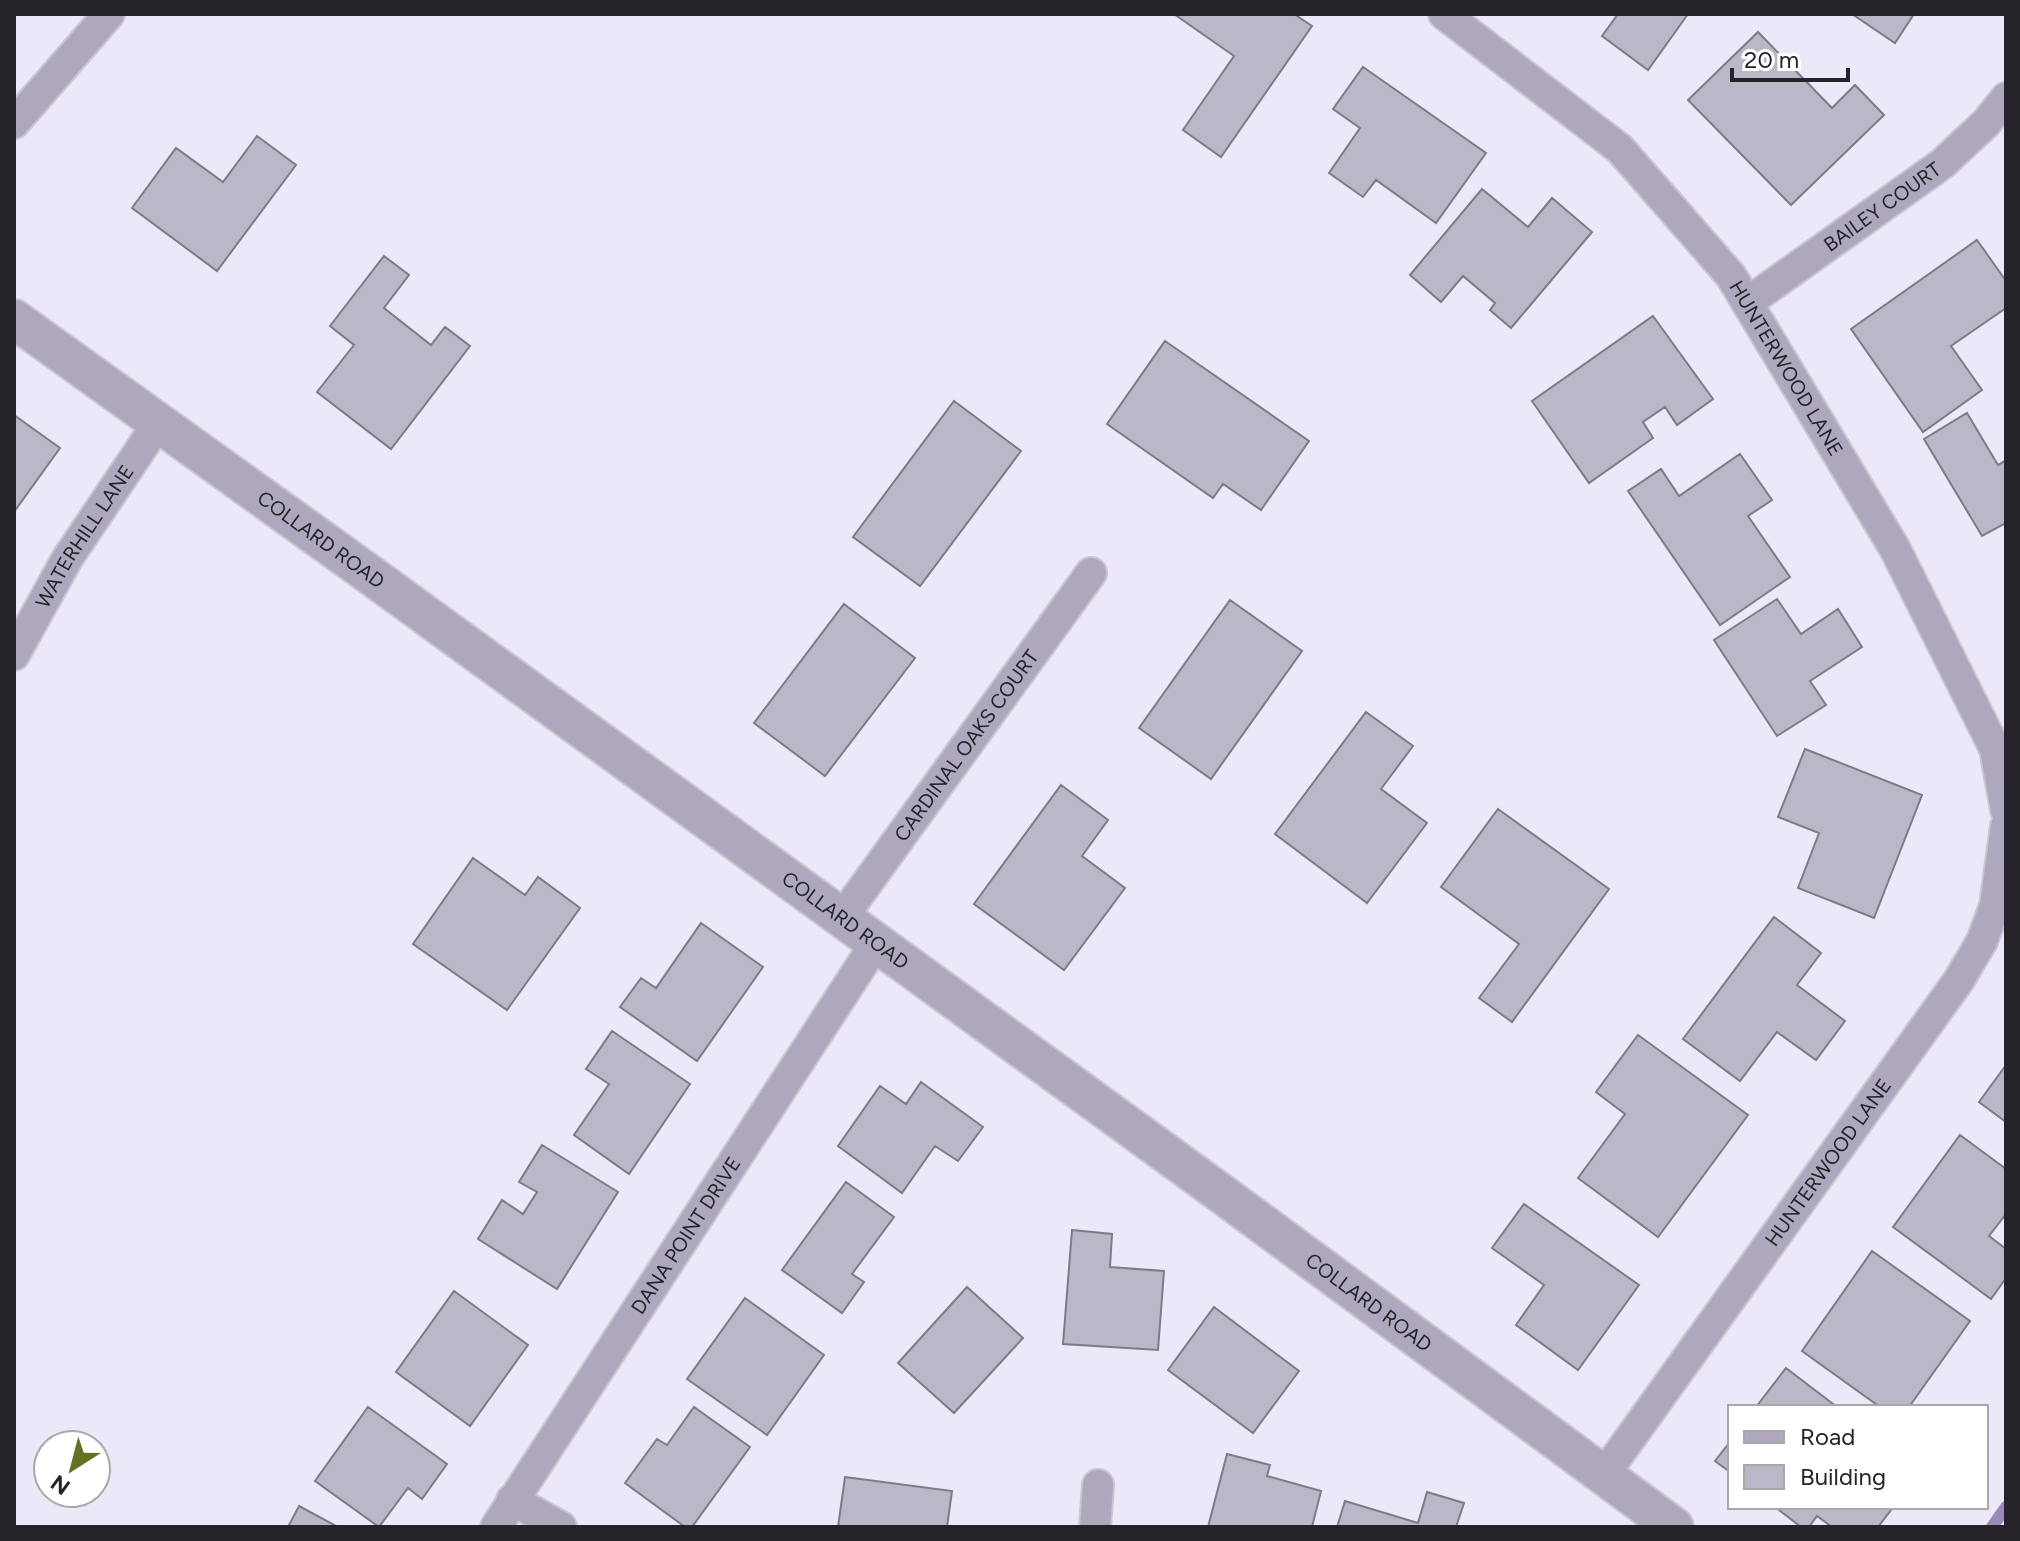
<svg xmlns="http://www.w3.org/2000/svg" width="2020" height="1541" viewBox="0 0 2020 1541" font-family="Figtree,sans-serif">
<rect width="100%" height="100%" fill="#ede8f7"/>
<g fill="none" stroke-linecap="round" stroke-linejoin="round">
<path stroke="#9c8bba" stroke-width="12" d="M 1992,1527 L 2006,1507"/>
</g>
<path fill="#bcb7c6" stroke="#7e7a88" stroke-width="2" d="M 1174,14 L 1294,14 L 1312,26 L 1221,157 L 1183,130 L 1234,56 Z
M 1618,14 L 1688,14 L 1648,70 L 1602,36 Z
M 1852,14 L 1914,14 L 1895,43 Z
M 1758,32 L 1832,108 L 1855,85 L 1884,115 L 1791,205 L 1688,100 Z
M 1363,67 L 1486,153 L 1436,223 L 1376,180 L 1363,197 L 1329,173 L 1360,128 L 1333,109 Z
M 257,136 L 296,165 L 217,271 L 132,208 L 176,148 L 223,182 Z
M 1482,189 L 1528,227 L 1552,198 L 1592,232 L 1511,328 L 1490,310 L 1495,303 L 1463,276 L 1441,302 L 1410,275 Z
M 1977,240 L 2006,281 L 2006,308 L 1951,346 L 1982,390 L 1923,432 L 1851,329 Z
M 384,256 L 409,275 L 384,308 L 431,345 L 445,327 L 470,346 L 391,449 L 317,392 L 354,345 L 330,326 Z
M 1653,316 L 1713,399 L 1677,425 L 1665,407 L 1643,422 L 1653,438 L 1589,483 L 1532,401 Z
M 1165,341 L 1309,441 L 1261,510 L 1223,484 L 1213,498 L 1107,424 Z
M 954,401 L 1021,451 L 920,586 L 853,537 Z
M 1967,413 L 1998,465 L 2006,460 L 2006,523 L 1982,536 L 1924,439 Z
M 14,415 L 60,448 L 14,512 Z
M 1740,454 L 1772,500 L 1748,516 L 1790,577 L 1720,625 L 1628,491 L 1661,469 L 1679,496 Z
M 1777,599 L 1801,634 L 1838,609 L 1862,647 L 1810,681 L 1826,705 L 1777,736 L 1714,640 Z
M 1230,600 L 1302,651 L 1211,779 L 1139,728 Z
M 844,604 L 915,658 L 825,776 L 754,723 Z
M 1366,712 L 1413,746 L 1381,789 L 1427,823 L 1367,903 L 1275,834 Z
M 1805,749 L 1922,795 L 1874,918 L 1798,888 L 1819,833 L 1778,817 Z
M 1061,785 L 1108,820 L 1082,856 L 1125,888 L 1064,970 L 974,904 Z
M 1498,809 L 1609,889 L 1512,1022 L 1479,998 L 1519,944 L 1441,887 Z
M 473,858 L 525,895 L 538,877 L 580,908 L 507,1010 L 413,944 Z
M 1774,917 L 1821,953 L 1797,985 L 1845,1021 L 1816,1060 L 1777,1032 L 1740,1081 L 1683,1039 Z
M 701,923 L 763,967 L 697,1061 L 620,1007 L 641,978 L 656,988 Z
M 612,1031 L 690,1084 L 629,1174 L 574,1135 L 609,1084 L 586,1069 Z
M 1638,1035 L 1748,1115 L 1658,1237 L 1578,1178 L 1625,1114 L 1596,1092 Z
M 2006,1065 L 2006,1122 L 1979,1102 Z
M 921,1082 L 983,1127 L 958,1161 L 935,1146 L 902,1193 L 838,1146 L 880,1086 L 906,1104 Z
M 1960,1135 L 2006,1169 L 2006,1214 L 1989,1236 L 2006,1249 L 2006,1278 L 1991,1299 L 1893,1227 Z
M 542,1145 L 618,1192 L 557,1289 L 478,1239 L 502,1200 L 523,1214 L 537,1192 L 519,1182 Z
M 846,1182 L 894,1217 L 852,1274 L 864,1282 L 842,1313 L 782,1270 Z
M 1524,1204 L 1639,1285 L 1578,1370 L 1516,1325 L 1544,1285 L 1492,1248 Z
M 1072,1230 L 1112,1234 L 1110,1267 L 1164,1271 L 1158,1350 L 1063,1344 Z
M 1872,1251 L 1970,1321 L 1909,1407 L 1880,1407 L 1802,1351 Z
M 967,1287 L 1023,1338 L 954,1413 L 898,1363 Z
M 454,1291 L 528,1345 L 470,1426 L 396,1372 Z
M 745,1298 L 824,1355 L 767,1435 L 687,1379 Z
M 1214,1307 L 1299,1371 L 1253,1433 L 1168,1370 Z
M 1786,1368 L 1837,1407 L 1756,1407 Z
M 368,1407 L 447,1464 L 422,1499 L 408,1488 L 379,1527 L 315,1481 Z
M 694,1407 L 750,1447 L 692,1527 L 685,1527 L 625,1483 L 657,1439 L 667,1445 Z
M 1730,1442 L 1730,1472 L 1715,1461 Z
M 1227,1454 L 1270,1465 L 1267,1476 L 1321,1491 L 1312,1527 L 1208,1527 Z
M 845,1477 L 952,1491 L 947,1527 L 838,1527 Z
M 1427,1492 L 1464,1503 L 1456,1527 L 1337,1527 L 1345,1501 L 1418,1523 Z
M 299,1506 L 338,1527 L 288,1527 Z
M 1775,1507 L 1888,1507 L 1891,1510 L 1878,1527 L 1832,1527 L 1817,1516 L 1809,1527 L 1801,1527 Z"/>
<g fill="none" stroke-linecap="round" stroke-linejoin="round">
<defs>
<g id="minor">
<path id="s1" d="M 1444,14 L 1620,149 L 1731,276 L 1895,549 L 1995,749 L 2006,810"/>
<path d="M 14,123 L 109,14"/>
<path id="s2" d="M 1747,303 L 1942,164 L 1986,123 L 2006,98"/>
<path id="s3" d="M 14,655 L 67,559 L 159,422"/>
<path id="s4" d="M 841,919 L 1091,573"/>
<path id="s5" d="M 1603,1476 L 1959,980 L 1982,941 L 1995,906 L 2006,826"/>
<path d="M 512,1500 L 561,1527"/>
<path id="s6" d="M 496,1527 L 876,943"/>
<path d="M 1095,1527 L 1098,1485"/>
</g>
<g id="tertiary">
<path id="s7" d="M 14,319 L 358,566 L 1211,1186 L 1674,1527"/>
</g>
</defs>
<use href="#minor" stroke="#c9c5d2" stroke-width="34"/>
<use href="#tertiary" stroke="#c9c5d2" stroke-width="42"/>
<use href="#minor" stroke="#aea7bd" stroke-width="30"/>
<use href="#tertiary" stroke="#aea7bd" stroke-width="38"/>
</g>
<g text-anchor="middle" stroke-width="8" stroke-linejoin="round" paint-order="stroke">
<g font-size="20" fill="#252329" stroke="#fff">
<text dy="7" stroke="none"><textPath href="#s2" startOffset="166">BAILEY COURT</textPath></text>
<text dy="7" stroke="none"><textPath href="#s1" startOffset="498">HUNTERWOOD LANE</textPath></text>
<text dy="7" stroke="none"><textPath href="#s3" startOffset="138">WATERHILL LANE</textPath></text>
<text dy="7" stroke="none"><textPath href="#s7" startOffset="378">COLLARD ROAD</textPath></text>
<text dy="7" stroke="none"><textPath href="#s4" startOffset="214">CARDINAL OAKS COURT</textPath></text>
<text dy="7" stroke="none"><textPath href="#s7" startOffset="1026">COLLARD ROAD</textPath></text>
<text dy="7" stroke="none"><textPath href="#s5" startOffset="386">HUNTERWOOD LANE</textPath></text>
<text dy="7" stroke="none"><textPath href="#s6" startOffset="348">DANA POINT DRIVE</textPath></text>
<text dy="7" stroke="none"><textPath href="#s7" startOffset="1674">COLLARD ROAD</textPath></text>
</g>
</g>
<rect width="2020" height="1541" fill="none" stroke="#252329" stroke-width="32"/>
<rect x="1728" y="1405" width="260" height="104" fill="#ffffff" stroke="#a8a7a9" stroke-width="2"/>
<rect x="1744" y="1431" width="40" height="12" fill="#aea7bd" stroke="#a8a7a9" stroke-width="2"/>
<text x="1800" y="1445" font-size="24" fill="#252329">Road</text>
<rect x="1744" y="1465" width="40" height="24" fill="#bcb7c6" stroke="#a8a7a9" stroke-width="2"/>
<text x="1800" y="1485" font-size="24" fill="#252329">Building</text>
<g transform="translate(72 1469) rotate(216)"><circle r="38" fill="#ffffff" stroke="#a8a7a9" stroke-width="2"/>
<path d="M0-6L14 30L0 20L-14 30Z" fill="#627321"/>
<text y="-12" font-size="22" font-weight="bold" text-anchor="middle" fill="#252329">N</text>
</g>
<path d="M1732 68v12h116v-12" fill="none" stroke="#252329" stroke-width="4"/>
<text x="1744" y="68" font-size="24" fill="#252329" stroke="#ffffff" stroke-width="6" paint-order="stroke">20 m</text>
</svg>
